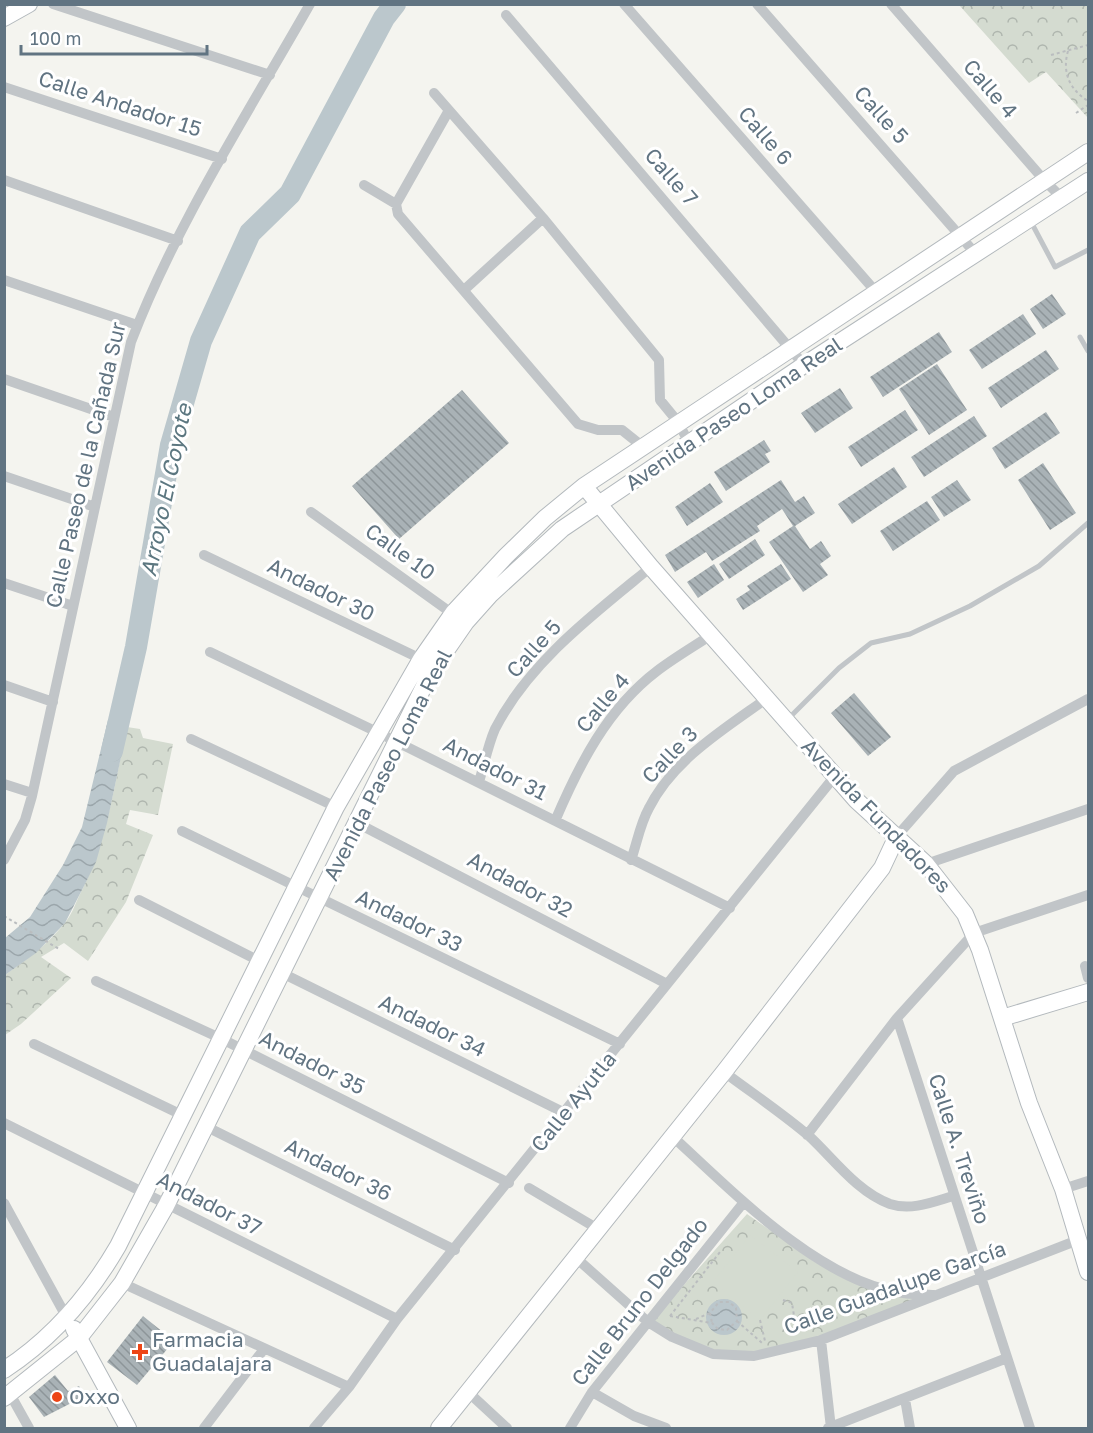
<svg xmlns="http://www.w3.org/2000/svg" width="1093" height="1433" viewBox="0 0 1093 1433" font-family="'Golos Text',sans-serif">
<defs>
<pattern id="forest-crowns" width="20" height="18" patternUnits="userSpaceOnUse" patternTransform="scale(1.5)"><rect width="20" height="18" fill="#d4dbd0"/><path d="M2 6a3 3 0 1 1 6 0M12 15a3 3 0 1 1 6 0" fill="none" stroke="#afb6ae"/></pattern>
<pattern id="water-waves" width="16" height="10" patternUnits="userSpaceOnUse" patternTransform="scale(1.5)"><rect width="16" height="10" fill="#bbc7cc"/><path d="M0 5q4-4 8 0t8 0" fill="none" stroke="#9ba6ab"/></pattern>
<pattern id="building-back-hatch" width="6" height="6" patternUnits="userSpaceOnUse" patternTransform="scale(1.5)"><rect width="6" height="6" fill="#a9b2b6"/><path d="M-1 5l2 2M0 0l6 6M5-1l2 2" fill="none" stroke="#8d9599"/></pattern>
</defs>
<rect width="100%" height="100%" fill="#f4f4ef"/>
<path fill="url(#forest-crowns)" d="M 959,5 L 1088,5 L 1088,118 L 1046,72 L 1029,83 Z
M 127,727 L 140,729 L 143,738 L 173,744 L 158,815 L 130,810 L 126,824 L 153,835 L 126,902 L 88,961 L 64,943 L 41,957 L 71,978 L 21,1024 L 5,1035 L 5,975 C 26,960 47,945 64,924 C 71,916 75,905 79,896 C 107,843 114,785 127,727 Z
M 747,1214 L 815,1262 L 848,1276 L 928,1297 L 781,1352 L 724,1355 L 650,1323 Z"/>
<path fill="#d4dbd0" d="M 750,1235 L 798,1272 L 760,1320 L 713,1282 Z"/>
<path fill="url(#water-waves)" d="M 108,720 L 128,724 L 107,823 L 96,862 L 84,886 L 65,923 L 36,953 L 5,975 L 5,938 L 30,917 L 63,865 L 82,827 Z
M706 1317a18 18 0 1 1 36 0a18 18 0 1 1-36 0Z"/>
<g fill="none" stroke-linecap="round" stroke-linejoin="round">
<path stroke="#bbc7cc" stroke-width="22" d="M 112,751 L 136,647 L 171,445 L 201,341 L 250,233 L 290,194 L 384,18 L 395,4"/>
</g>
<path fill="url(#building-back-hatch)" d="M 1052,294 L 1066,314 L 1043,329 L 1030,309 Z
M 1023,314 L 1036,334 L 982,369 L 969,350 Z
M 939,332 L 952,352 L 883,397 L 870,377 Z
M 1046,350 L 1059,369 L 1001,408 L 988,388 Z
M 937,364 L 967,410 L 929,435 L 899,389 Z
M 840,388 L 853,408 L 815,433 L 801,413 Z
M 462,390 L 509,443 L 399,539 L 352,486 Z
M 905,410 L 918,430 L 861,467 L 848,447 Z
M 1046,412 L 1060,433 L 1005,469 L 992,448 Z
M 974,416 L 987,436 L 924,477 L 911,457 Z
M 764,440 L 771,451 L 765,454 L 770,462 L 726,491 L 714,472 Z
M 1043,463 L 1076,513 L 1050,530 L 1018,480 Z
M 894,467 L 907,487 L 852,524 L 838,504 Z
M 781,480 L 795,502 L 804,496 L 815,513 L 795,526 L 810,549 L 821,541 L 831,556 L 820,564 L 828,575 L 803,592 L 769,542 L 793,526 L 782,509 L 757,526 L 760,531 L 712,561 L 706,552 L 675,572 L 665,555 Z
M 957,480 L 971,500 L 944,517 L 931,497 Z
M 710,483 L 723,502 L 687,526 L 675,507 Z
M 927,501 L 940,520 L 893,551 L 880,531 Z
M 755,539 L 765,555 L 729,579 L 719,564 Z
M 714,564 L 724,580 L 698,598 L 687,582 Z
M 781,564 L 791,579 L 743,610 L 736,599 L 750,590 L 747,586 Z
M 854,693 L 891,737 L 868,756 L 831,713 Z
M 143,1316 L 174,1341 L 137,1385 L 107,1362 Z
M 55,1375 L 68,1391 L 79,1386 L 85,1396 L 44,1417 L 29,1397 Z"/>
<g fill="none" stroke-linecap="round" stroke-linejoin="round">
<defs>
<path id="secondary" d="M 4,18 L 29,4
M 584,486 L 651,567 L 835,776 L 856,800 L 926,864 L 965,914 L 980,950 L 1029,1103 L 1063,1189 L 1088,1272
M 1002,1018 L 1088,992
M 74,1329 L 128,1428
M 4,1370 C 53,1338 89,1296 118,1246 L 336,807 L 421,659 L 453,613 L 506,556 L 545,518 L 584,486 L 1088,152
M 4,1398 L 79,1338 L 122,1283 L 166,1206 L 430,674 L 466,622 L 491,594 L 562,529 L 804,365 L 1088,181
M 439,1428 L 724,1072 L 882,868 L 897,836"/>
</defs>
<use href="#secondary" stroke="#b3b9bd" stroke-width="18"/>
<path stroke="#babdbf" stroke-width="2" stroke-dasharray="3 3" stroke-linecap="butt" d="M 1068,51 C 1062,72 1069,89 1088,101
M 1051,55 L 1088,45
M 1076,113 L 1088,105
M 4,916 L 59,949
M 783,1300 L 792,1303 L 797,1335
M 862,1310 L 877,1302 L 865,1296
M817 1316a5 5 0 1 1 10 0a5 5 0 1 1-10 0Z
M 670,1316 L 720,1252
M 670,1316 L 712,1323 L 718,1329 L 727,1330 L 737,1321 L 736,1308 L 729,1302 L 719,1302 L 710,1313 L 712,1323
M 696,1319 L 710,1313
M 760,1320 L 765,1341
M 737,1321 L 762,1343"/>
<path stroke="#c1c5c8" stroke-width="5" d="M 1030,220 L 1055,267 L 1088,250
M 1080,337 L 1088,351
M 787,720 L 839,668 L 871,643 L 910,634 L 970,606 L 1039,566 L 1088,523"/>
<path stroke="#c1c5c8" stroke-width="10" d="M 53,4 L 270,75
M 624,4 L 877,293
M 757,4 L 975,253
M 891,4 L 1044,180 L 1062,198
M 506,15 L 804,365
M 4,87 L 222,159
M 434,93 L 543,218 L 659,360 L 660,400 L 678,422 L 689,443
M 4,180 L 178,241
M 364,185 L 396,204 L 398,214 L 578,424 L 598,430 L 622,430 L 642,446
M 396,204 L 448,112
M 4,280 L 137,325
M 464,290 L 543,218
M 4,379 L 114,417
M 4,476 L 95,507
M 311,512 L 457,617
M 204,555 L 421,659
M 4,583 L 73,606
M 210,652 L 377,732 L 730,908
M 4,685 L 53,702
M 191,739 L 336,807
M 479,782 C 484,765 488,745 495,729 C 529,662 595,613 651,567
M 4,784 L 32,793
M 555,821 C 579,765 607,709 657,671 C 674,658 693,647 711,635
M 355,822 L 667,984
M 182,831 L 620,1044
M 897,836 L 954,771 L 1088,699
M 4,860 L 25,820 L 32,796 L 131,342 C 176,224 247,115 310,4
M 631,860 C 637,843 640,824 649,808 C 673,760 724,729 766,699
M 926,864 L 1088,809
M 139,900 L 259,961
M 1085,966 L 1088,978
M 282,973 L 565,1113
M 96,981 L 222,1039 L 509,1183
M 897,1018 L 1030,1428
M 34,1044 L 182,1115
M 724,1072 C 752,1093 782,1113 809,1136 C 833,1158 857,1192 890,1204 C 911,1211 933,1202 953,1196
M 4,1123 L 397,1319
M 205,1126 L 455,1250
M 807,1135 L 897,1018 L 974,933 L 1088,895
M 672,1136 C 731,1190 816,1278 897,1292 C 909,1295 922,1294 934,1295
M 529,1188 L 598,1229
M 1063,1189 L 1088,1181
M 4,1203 L 67,1318
M 575,1257 L 648,1322 L 672,1337 L 713,1354 L 754,1356 L 821,1340 L 1078,1240
M 122,1283 L 349,1387
M 821,1340 L 831,1428
M 468,1392 L 507,1428
M 592,1392 L 634,1416 L 666,1428
M 10,1394 L 29,1428
M 905,1399 L 910,1428
M 204,1428 L 264,1349
M 314,1428 L 349,1387 L 397,1319 L 835,776
M 570,1428 L 592,1392 L 744,1202
M 828,1428 L 1007,1358"/>
<use href="#secondary" stroke="#fff" stroke-width="16"/>
</g>
<g fill="#ed4516" stroke="#fff" stroke-width="2">
<path d="M137 1343h6v6h6v6h-6v6h-6v-6h-6v-6h6z"/>
<circle cx="57" cy="1397" r="6"/>
</g>
<g text-anchor="middle" stroke-width="6" stroke-linejoin="round" paint-order="stroke">
<g font-size="21" fill="#617482" stroke="#fff">
<text transform="translate(990 89) rotate(49)" y="7">Calle 4</text>
<text transform="translate(120 104) rotate(18)" y="7">Calle Andador 15</text>
<text transform="translate(881 115) rotate(48)" y="7">Calle 5</text>
<text transform="translate(765 136) rotate(49)" y="7">Calle 6</text>
<text transform="translate(671 177) rotate(49)" y="7">Calle 7</text>
<text transform="translate(734 414) rotate(-34)" y="7">Avenida Paseo Loma Real</text>
<text transform="translate(86 465) rotate(-77)" y="7">Calle Paseo de la Cañada Sur</text>
<text transform="translate(400 552) rotate(36)" y="7">Calle 10</text>
<text transform="translate(321 590) rotate(26)" y="7">Andador 30</text>
<text transform="translate(534 649) rotate(-48)" y="7">Calle 5</text>
<text transform="translate(603 703) rotate(-50)" y="7">Calle 4</text>
<text transform="translate(670 755) rotate(-46)" y="7">Calle 3</text>
<text transform="translate(388 765) rotate(-63)" y="7">Avenida Paseo Loma Real</text>
<text transform="translate(495 769) rotate(27)" y="7">Andador 31</text>
<text transform="translate(876 816) rotate(46)" y="7">Avenida Fundadores</text>
<text transform="translate(520 885) rotate(28)" y="7">Andador 32</text>
<text transform="translate(409 921) rotate(26)" y="7">Andador 33</text>
<text transform="translate(432 1026) rotate(26)" y="7">Andador 34</text>
<text transform="translate(312 1063) rotate(27)" y="7">Andador 35</text>
<text transform="translate(574 1102) rotate(-51)" y="7">Calle Ayutla</text>
<text transform="translate(959 1149) rotate(72)" y="7">Calle A. Treviño</text>
<text transform="translate(338 1170) rotate(26)" y="7">Andador 36</text>
<text transform="translate(209 1204) rotate(27)" y="7">Andador 37</text>
<text transform="translate(895 1288) rotate(-20)" y="7">Calle Guadalupe García</text>
<text transform="translate(640 1302) rotate(-52)" y="7">Calle Bruno Delgado</text>
</g>
<g font-size="21" fill="#617482" stroke="#fff" text-anchor="start">
<text x="152" y="1347">Farmacia<tspan x="152" dy="24">Guadalajara</tspan></text>
<text x="69" y="1404">Oxxo</text>
</g>
<g font-size="22" font-style="italic" fill="#5c7780" stroke="#fff">
<text transform="translate(166 490) rotate(-78)" y="8">Arroyo El Coyote</text>
</g>
</g>
<rect width="1093" height="1433" fill="none" stroke="#617482" stroke-width="12"/>
<path d="M21 45v9h186v-9" fill="none" stroke="#617482" stroke-width="3"/>
<text x="30" y="45" font-size="18" fill="#617482" stroke="#ffffff" stroke-width="4.5" paint-order="stroke">100 m</text>
</svg>
